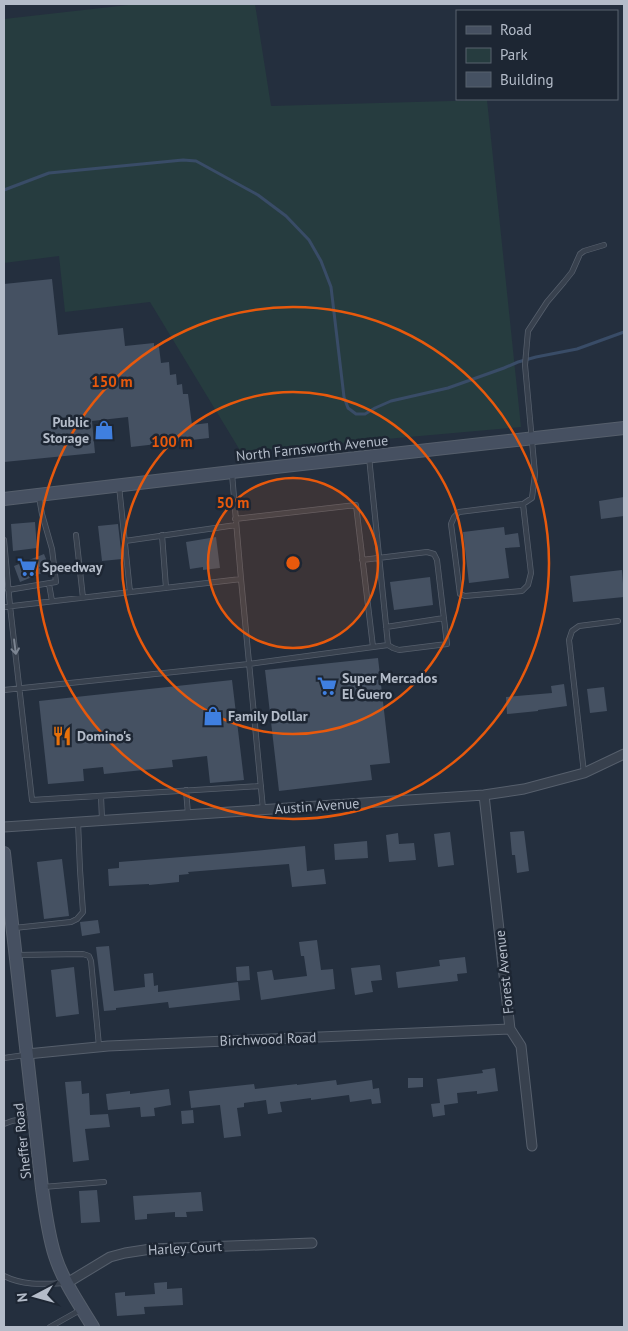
<svg xmlns="http://www.w3.org/2000/svg" width="628" height="1331" viewBox="0 0 628 1331" font-family="'PT Sans',sans-serif">
<rect width="100%" height="100%" fill="#242f3e"/>
<path fill="#263c3f" d="M 137,4 L 255,4 L 271,106 L 487,100 L 521,427 L 241,452 L 150,302 L 65,312 L 59,256 L 4,263 L 4,19 Z"/>
<g fill="none" stroke-linecap="round" stroke-linejoin="round">
<path stroke="#394c67" stroke-width="3" d="M 4,190 L 49,173 L 183,160 L 196,161 L 258,195 L 286,216 L 309,240 L 321,261 L 331,287 L 344,397 L 348,408 L 356,414 L 365,414 L 375,408 L 391,401 L 448,388 L 504,368 L 518,362 L 536,357 L 577,349 L 624,332"/>
</g>
<path fill="#455162" d="M 52,279 L 58,335 L 123,328 L 125,346 L 154,343 L 154,348 L 159,347 L 161,363 L 169,362 L 170,375 L 176,374 L 177,385 L 182,384 L 183,394 L 188,394 L 192,425 L 208,423 L 209,438 L 131,447 L 128,417 L 92,421 L 95,453 L 4,462 L 4,284 Z
M 624,497 L 624,516 L 601,519 L 599,501 Z
M 35,522 L 37,548 L 13,551 L 11,524 Z
M 118,524 L 122,559 L 102,561 L 98,526 Z
M 504,527 L 505,535 L 518,533 L 520,547 L 505,548 L 509,578 L 469,583 L 463,532 Z
M 216,537 L 220,568 L 203,570 L 203,567 L 190,569 L 186,542 Z
M 44,554 L 48,564 L 39,567 L 42,573 L 20,582 L 14,566 Z
M 622,570 L 624,597 L 573,602 L 570,576 Z
M 430,577 L 433,605 L 394,610 L 390,582 Z
M 378,658 L 390,763 L 370,765 L 372,780 L 279,791 L 265,670 Z
M 232,680 L 244,780 L 210,783 L 207,756 L 172,760 L 173,767 L 104,774 L 103,767 L 83,769 L 84,781 L 48,784 L 39,701 Z
M 564,684 L 567,706 L 538,710 L 538,711 L 507,714 L 506,697 L 552,693 L 551,686 Z
M 604,687 L 607,711 L 590,713 L 587,689 Z
M 524,831 L 529,871 L 517,873 L 515,855 L 512,855 L 510,832 Z
M 450,832 L 454,865 L 438,867 L 434,834 Z
M 398,833 L 399,844 L 414,843 L 416,860 L 389,862 L 386,835 Z
M 367,841 L 368,858 L 335,860 L 334,844 Z
M 305,846 L 307,871 L 324,869 L 326,884 L 292,887 L 289,864 L 188,872 L 189,874 L 179,875 L 179,882 L 149,885 L 149,884 L 109,886 L 108,869 L 119,868 L 119,862 L 232,853 Z
M 62,859 L 69,916 L 44,919 L 37,862 Z
M 98,920 L 100,933 L 82,936 L 80,922 Z
M 317,940 L 321,970 L 333,969 L 335,989 L 261,1000 L 257,972 L 272,970 L 274,980 L 307,976 L 304,956 L 301,956 L 299,942 Z
M 109,946 L 114,991 L 145,987 L 144,974 L 153,973 L 154,986 L 158,985 L 158,992 L 238,982 L 240,1000 L 169,1008 L 168,1002 L 116,1008 L 116,1010 L 104,1011 L 96,947 Z
M 465,957 L 467,973 L 457,974 L 458,981 L 398,988 L 396,972 L 440,966 L 439,960 Z
M 380,965 L 382,980 L 371,981 L 373,992 L 355,995 L 351,968 Z
M 249,966 L 250,980 L 237,981 L 236,967 Z
M 74,967 L 79,1014 L 56,1017 L 51,970 Z
M 495,1068 L 498,1091 L 477,1094 L 477,1091 L 457,1093 L 458,1103 L 444,1105 L 445,1115 L 433,1117 L 431,1104 L 440,1103 L 437,1079 L 483,1073 L 482,1070 Z
M 408,1078 L 423,1078 L 423,1087 L 408,1088 Z
M 336,1080 L 337,1085 L 372,1080 L 373,1089 L 379,1088 L 381,1103 L 372,1104 L 371,1099 L 350,1102 L 349,1095 L 311,1100 L 311,1098 L 280,1102 L 282,1112 L 268,1114 L 266,1100 L 244,1103 L 244,1107 L 237,1108 L 241,1136 L 224,1138 L 220,1105 L 191,1108 L 189,1091 L 254,1084 L 255,1089 L 297,1084 L 297,1085 Z
M 81,1081 L 82,1094 L 89,1093 L 90,1115 L 108,1114 L 110,1127 L 85,1129 L 89,1160 L 73,1162 L 65,1082 Z
M 169,1089 L 171,1105 L 154,1108 L 155,1116 L 141,1117 L 140,1107 L 108,1110 L 106,1094 L 130,1091 L 130,1094 Z
M 193,1110 L 194,1123 L 182,1124 L 181,1111 Z
M 97,1190 L 100,1222 L 81,1223 L 79,1191 Z
M 201,1192 L 203,1211 L 186,1212 L 187,1217 L 175,1217 L 175,1212 L 147,1214 L 147,1219 L 135,1220 L 133,1196 Z
M 167,1282 L 167,1289 L 182,1288 L 183,1305 L 144,1307 L 145,1314 L 117,1316 L 115,1293 L 125,1292 L 125,1296 L 155,1294 L 154,1283 Z"/>
<g fill="none" stroke-linecap="round" stroke-linejoin="round">
<defs>
<path id="lane" d="M 369,457 L 388,645 L 373,647
M 232,474 L 241,579 L 263,809
M 119,486 L 130,592
M 523,504 L 531,573 L 528,585 L 522,591 L 465,596 L 460,594 L 451,524 L 454,517 L 459,512 L 523,504 L 532,498 L 535,474 L 525,365 L 528,331 L 547,302 L 564,282 L 572,272 L 580,254 L 584,251 L 604,245
M 76,535 L 83,598
M 162,535 L 166,588
M 4,540 L 10,606 L 32,800 L 261,786
M 125,541 L 236,525
M 362,560 L 427,552 L 434,554 L 437,560 L 447,644 L 399,650 L 393,648 L 388,645
M 49,584 L 52,601
M 8,590 L 56,582 L 52,549 L 42,514 L 39,497
M 4,607 L 241,579
M 386,627 L 444,618
M 4,690 L 249,664 L 373,647 L 356,505 L 235,519
M 584,773 L 569,640 L 572,631 L 579,626 L 618,621
M 186,790 L 188,814
M 101,796 L 102,820
M 14,928 L 71,922 L 77,919 L 83,912 L 80,870 L 78,822
M 17,955 L 83,954 L 89,956 L 91,961 L 99,1046
M 4,1058 L 25,1055
M 4,1124 L 12,1121 L 33,1117
M 43,1187 L 104,1182
M 4,1276 C 24,1286 44,1284 66,1283
M 50,1327 L 82,1309"/>
<path id="street" d="M 484,795 L 510,1029 L 521,1046 L 532,1146
M 4,827 L 484,795 L 524,789 L 584,773 L 624,754
M 27,1054 L 108,1046 L 510,1029
M 67,1283 L 110,1257 L 125,1253 L 151,1249 L 312,1243"/>
<path id="secondary" d="M 4,499 L 232,472 L 624,428
M 4,853 L 42,1188 C 45,1210 48,1234 55,1256 C 63,1281 79,1304 93,1327"/>
</defs>
<use href="#lane" stroke="#565f6c" stroke-width="6"/>
<use href="#street" stroke="#565f6c" stroke-width="11"/>
<use href="#secondary" stroke="#565f6c" stroke-width="14"/>
<use href="#lane" stroke="#38414e" stroke-width="4.5"/>
<use href="#street" stroke="#38414e" stroke-width="9"/>
<use href="#secondary" stroke="#465061" stroke-width="12"/>
</g>
<defs><path id="oneway-shaft" d="M-6 0H5M1.5-3L5.5 0L1.5 3" fill="none" stroke-width="1.6" stroke-linecap="round" stroke-linejoin="round" transform="scale(1.25)"/></defs>
<use stroke="#7c8592" href="#oneway-shaft" transform="translate(15 647) rotate(83)"/>
<circle cx="293" cy="563" r="85" fill="#e8590c" fill-opacity=".12"/>
<g fill="none" stroke="#e8590c" stroke-width="2.5">
<circle cx="293" cy="563" r="85"/>
<circle cx="293" cy="563" r="171"/>
<circle cx="293" cy="563" r="256"/>
</g>
<defs>
<symbol id="shop-bare" viewBox="-9 -9 18 18"><path d="M-5-2.5h2.3a2.7 3.5 0 0 1 5.4 0H5L5.5 6h-11ZM-1.5-2.5h3a1.5 2.3 0 0 0-3 0Z" fill="#3f7fe0" stroke="#1d2633" stroke-width="2.5" paint-order="stroke"/></symbol>
<symbol id="supermarket-bare" viewBox="-9 -9 18 18"><path d="M-6-5.5h2.5l.6 2H6L4.5 2H-2.5L-4.4-4H-6ZM-1.5 3.2a1.3 1.3 0 1 0 .1 0ZM3 3.2a1.3 1.3 0 1 0 .1 0Z" fill="#3f7fe0" stroke="#1d2633" stroke-width="2.5" paint-order="stroke"/></symbol>
<symbol id="restaurant-bare" viewBox="-9 -9 18 18"><path d="M-5-6h1v4h1v-4h1v4h1v-4h1v5L-1.5 .5V6h-2V.5L-5-1ZM5-6V6H3V1.5H1.5Q1.5-4 5-6Z" fill="#e8710a" stroke="#1d2633" stroke-width="2.5" paint-order="stroke"/></symbol>
</defs>
<g fill-rule="evenodd">
<use href="#shop-bare" x="90" y="416" width="28" height="28"/>
<use href="#supermarket-bare" x="13" y="553" width="28" height="28"/>
<use href="#supermarket-bare" x="313" y="672" width="28" height="28"/>
<use href="#shop-bare" x="199" y="702" width="28" height="28"/>
<use href="#restaurant-bare" x="48" y="722" width="28" height="28"/>
</g>
<g text-anchor="middle" stroke-width="5" stroke-linejoin="round" paint-order="stroke">
<g font-size="14" font-weight="bold" fill="#b4bcc9" stroke="#1d2633" text-anchor="start">
<text x="89" y="427" text-anchor="end">Public<tspan x="89" dy="16">Storage</tspan></text>
<text x="42" y="572">Speedway</text>
<text x="342" y="683">Super Mercados<tspan x="342" dy="16">El Guero</tspan></text>
<text x="228" y="721">Family Dollar</text>
<text x="77" y="741">Domino's</text>
</g>
<g font-size="14" fill="#b4bcc9" stroke="#1d2633">
<text transform="translate(312 448) rotate(-6)" y="5">North Farnsworth Avenue</text>
<text transform="translate(317 806) rotate(-4)" y="5">Austin Avenue</text>
<text transform="translate(504 972) rotate(-96)" y="5">Forest Avenue</text>
<text transform="translate(268 1039) rotate(-2)" y="5">Birchwood Road</text>
<text transform="translate(22 1141) rotate(-96)" y="5">Sheffer Road</text>
<text transform="translate(185 1248) rotate(-3)" y="5">Harley Court</text>
</g>
</g>
<circle cx="293" cy="563" r="8" fill="#e8590c" stroke="#1d2633" stroke-width="2.5"/>
<g font-size="15" text-anchor="middle" font-weight="bold" fill="#e8590c" stroke="#1d2633" stroke-width="5" stroke-linejoin="round" paint-order="stroke">
<text x="112" y="387">150 m</text>
<text x="172" y="447">100 m</text>
<text x="233" y="508">50 m</text>
</g>
<rect width="628" height="1331" fill="none" stroke="#b4bcc9" stroke-width="10"/>
<rect x="456" y="10" width="162" height="90" fill="#1d2633" stroke="#59626f"/>
<rect x="466" y="26" width="25" height="8" fill="#465061" stroke="#59626f"/>
<text x="500" y="35" font-size="15" fill="#b4bcc9">Road</text>
<rect x="466" y="48" width="25" height="15" fill="#263c3f" stroke="#59626f"/>
<text x="500" y="60" font-size="15" fill="#b4bcc9">Park</text>
<rect x="466" y="72" width="25" height="15" fill="#455162" stroke="#59626f"/>
<text x="500" y="85" font-size="15" fill="#b4bcc9">Building</text>
<g transform="translate(35 1296) rotate(264)" stroke="#1d2633" stroke-width="4" paint-order="stroke">
<path d="M0-4L9 19L0 12L-9 19Z" fill="#b4bcc9"/>
<text y="-8" font-size="14" font-weight="bold" text-anchor="middle" fill="#b4bcc9">N</text>
</g>
</svg>
